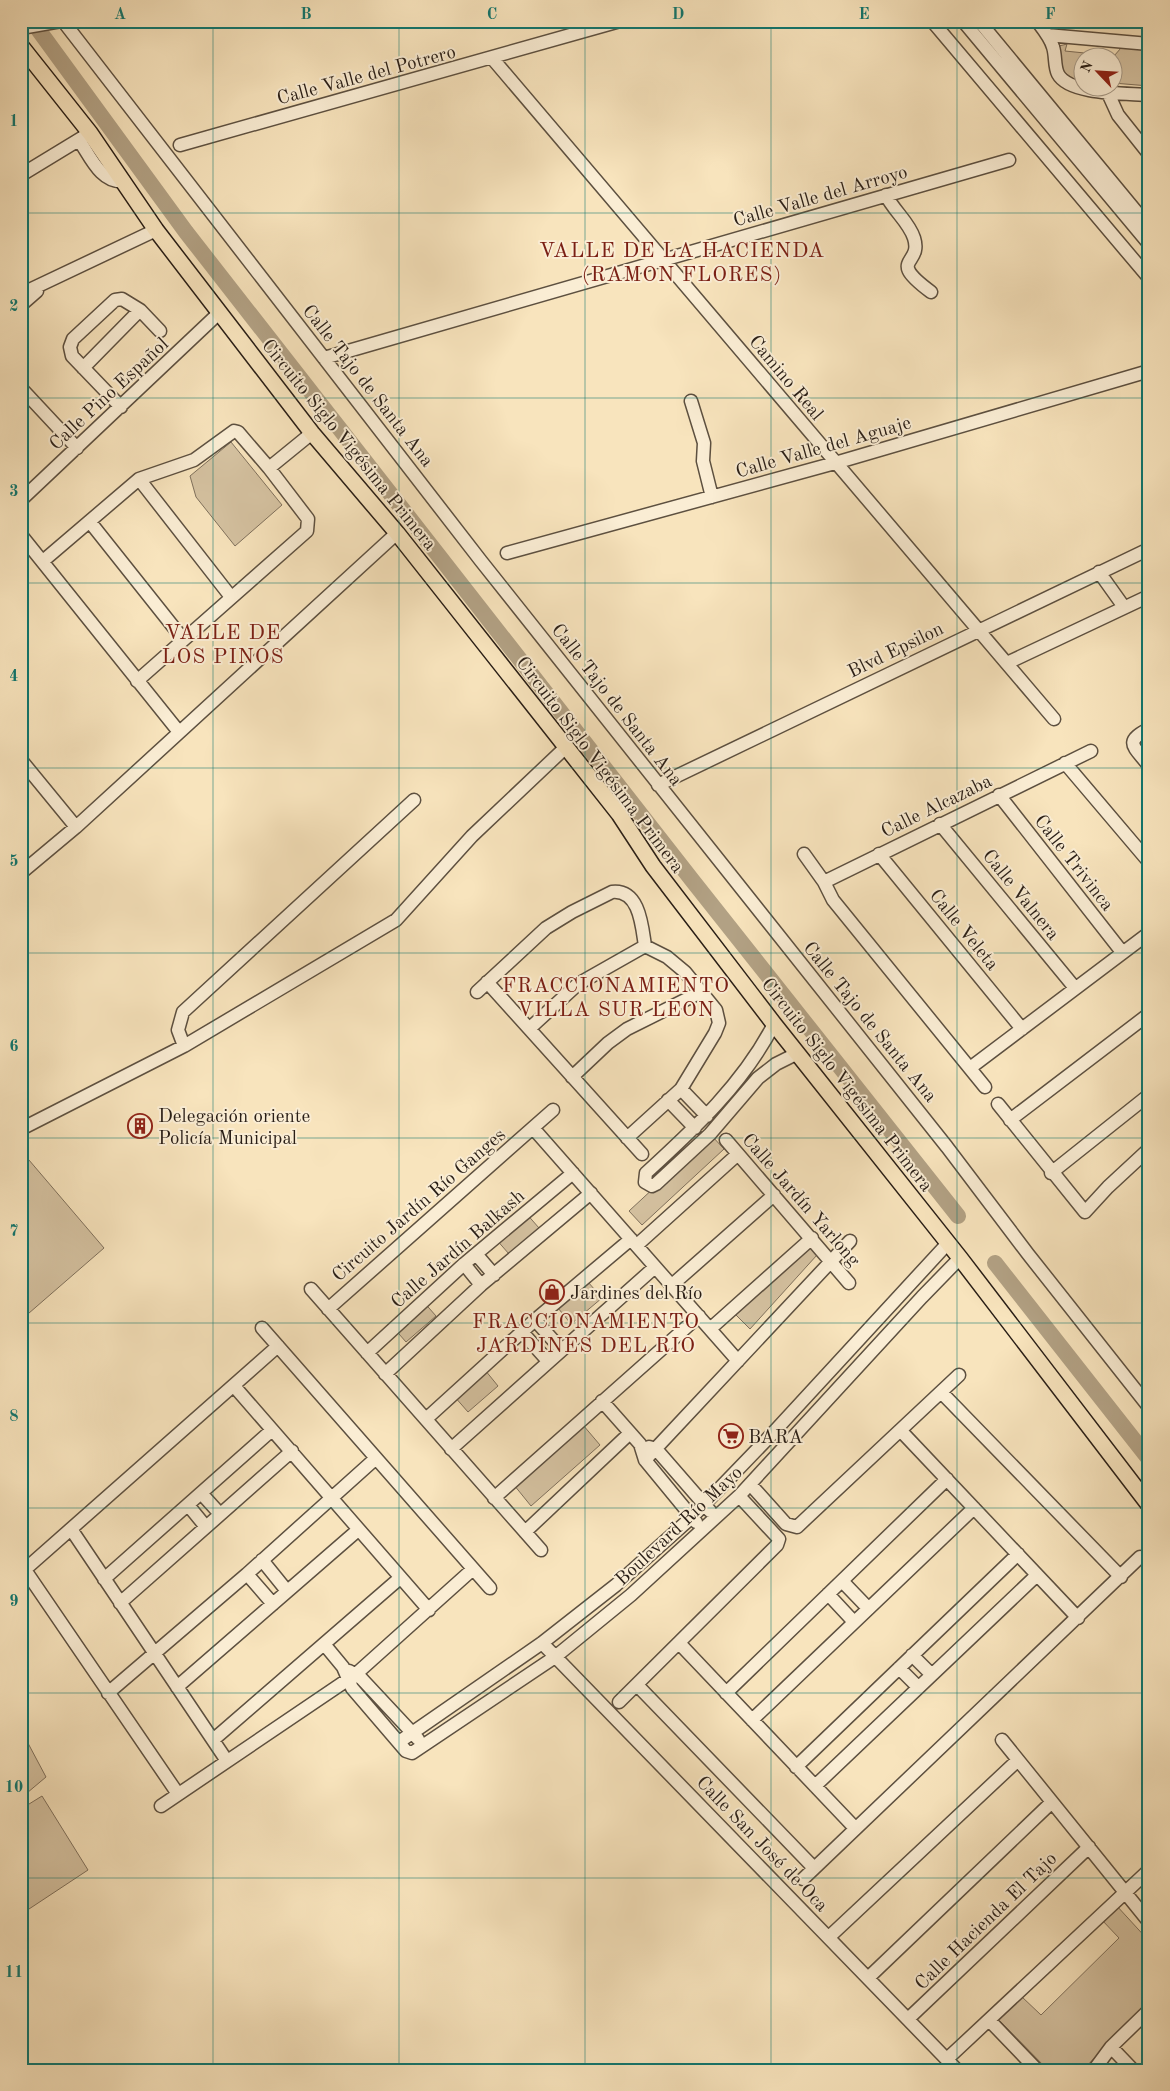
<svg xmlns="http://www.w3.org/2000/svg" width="1170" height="2091" viewBox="0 0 1170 2091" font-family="'Old Standard TT',serif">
<rect width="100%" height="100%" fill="#f8e4bd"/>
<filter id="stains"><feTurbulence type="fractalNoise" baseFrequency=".004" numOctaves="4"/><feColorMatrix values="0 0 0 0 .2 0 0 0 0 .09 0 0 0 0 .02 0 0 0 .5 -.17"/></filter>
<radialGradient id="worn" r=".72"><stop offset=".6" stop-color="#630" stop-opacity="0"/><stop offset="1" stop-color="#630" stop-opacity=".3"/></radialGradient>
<path fill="#d5c2a1" stroke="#7f705c" d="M 1128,40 L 1149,42 L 1149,86 L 1113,83 L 1112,58 L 1082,58 L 1082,81 L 1076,80 L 1057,68 L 1055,47 L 1067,44 L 1065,51 L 1114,56 Z
M 231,442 L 282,505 L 235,546 L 196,497 L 190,476 Z
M 711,1135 L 724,1149 L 642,1225 L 629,1211 Z
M 23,1153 L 104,1248 L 21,1320 L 21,1154 Z
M 525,1212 L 539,1228 L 509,1254 L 495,1238 Z
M 809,1246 L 817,1255 L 750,1329 L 735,1314 Z
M 588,1282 L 602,1298 L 571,1324 L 558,1308 Z
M 422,1300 L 436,1316 L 406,1342 L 392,1326 Z
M 485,1370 L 498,1386 L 468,1412 L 454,1396 Z
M 583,1425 L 600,1445 L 531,1506 L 514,1485 Z
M 21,1730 L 46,1777 L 21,1798 Z
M 42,1796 L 88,1870 L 29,1909 L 21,1896 L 21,1809 Z
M 1116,1905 L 1149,1941 L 1149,2000 L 1083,2070 L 1048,2070 L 998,2019 L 1021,1996 L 1041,2015 L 1119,1938 L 1101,1919 Z"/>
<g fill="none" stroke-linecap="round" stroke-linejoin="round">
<path stroke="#b2a184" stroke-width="16" d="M 32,21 L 186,232 L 692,880 L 958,1216
M 995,1263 L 1149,1459"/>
<defs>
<path id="minor" d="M 63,21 L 481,561 L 947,1147 L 1028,1254 L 1149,1407
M 932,21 L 1149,278
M 963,21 L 1149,244
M 979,21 L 1149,227
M 1037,21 C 1043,29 1050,37 1053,47 C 1056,56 1054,66 1058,74 C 1069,95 1127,93 1149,95
M 21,28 L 61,21
M 1047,35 L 1149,44
M 492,58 L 1054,719
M 1107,91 L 1118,115 L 1149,154
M 79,140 C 90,156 101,184 124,181
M 180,145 L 620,21
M 21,175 L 90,133
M 886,195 C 893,210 909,222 914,238 C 923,266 885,258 931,292
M 21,294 L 156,230
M 21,305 L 37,291
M 324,358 L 1009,160
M 83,368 L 140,310
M 21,388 L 77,448
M 691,401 L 704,443 L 703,461 L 712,497
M 121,407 L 72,356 L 70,347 L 73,339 L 115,300 L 122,299 L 140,310 L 160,331
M 269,468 L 312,433
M 139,479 L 231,597
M 21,500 L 219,313
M 90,522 L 183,639
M 21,535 L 179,732
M 507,553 L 835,463 L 1149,371
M 43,561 L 139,479 L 194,460 L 234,431 L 238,432 L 269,468 L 308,519 L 307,531 L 137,681
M 1099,572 L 1124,607
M 1007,663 L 1149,596
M 1149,729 C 1122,742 1135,747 1149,766
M 21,760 L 76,827
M 1065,763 L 1149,862
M 658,785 L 1149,549
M 999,795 L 1122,952
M 940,824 L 1075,988
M 804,854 L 824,882 L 833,900 L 985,1087
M 879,854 L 1022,1029
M 21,873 L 76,827 L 397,533
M 824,882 L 1091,751
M 487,982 L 642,1154
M 477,992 L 546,928 L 572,912 L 612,892 C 640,889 642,927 645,946 L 667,957 L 685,972 L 716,1010 L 719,1023 L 715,1033 L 681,1089 L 627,1138
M 774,1024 C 743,1084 695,1128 646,1173 L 645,1182 L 652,1186 L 656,1184 L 710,1134 L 758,1078 L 776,1064 L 798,1053
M 530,1028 L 578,984 L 645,946
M 184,1046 L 178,1030 L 183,1012 L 414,800
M 970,1068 L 1149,933
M 572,1077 L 608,1043 L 627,1029 L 701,992
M 681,1089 L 707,1116
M 668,1100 L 695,1128
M 998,1104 L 1085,1212 L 1108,1187 L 1149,1149
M 1010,1120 L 1149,1014
M 533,1128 L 738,1361
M 21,1129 L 184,1046 L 396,920 L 472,836 L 566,747
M 726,1140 L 849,1283
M 1051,1173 L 1149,1095
M 637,1245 L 738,1154
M 476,1254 L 494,1275
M 464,1264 L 481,1285
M 672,1285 L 774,1195
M 311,1289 L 541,1550
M 328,1309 L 553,1110
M 535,1320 L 561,1349
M 262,1328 L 490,1588
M 710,1329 L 812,1238
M 522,1332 L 548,1361
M 367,1353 L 464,1264 L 573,1173
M 385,1374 L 481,1285 L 591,1193
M 234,1386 L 429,1610
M 941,1392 L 1121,1577
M 602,1401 L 640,1444 L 645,1460 L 696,1522
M 426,1419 L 535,1320 L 631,1239
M 901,1431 L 1078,1618
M 649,1447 L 656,1449 L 710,1511
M 451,1449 L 655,1267
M 645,1460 L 850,1241
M 750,1484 L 786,1524 L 797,1527 L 959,1375
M 201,1493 L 220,1514
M 494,1498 L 699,1316
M 188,1505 L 206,1527
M 71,1529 L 227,1761
M 525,1532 L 630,1433
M 262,1560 L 287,1591
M 25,1570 L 178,1794
M 21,1573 L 278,1346
M 247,1574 L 273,1604
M 104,1579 L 272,1430
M 842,1581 L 868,1608
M 828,1594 L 854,1622
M 120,1603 L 292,1451
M 542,1643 L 957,2070
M 679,1643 L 855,1828
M 324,1644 L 343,1667 L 352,1688 L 406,1751 L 412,1753 L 555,1657 L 631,1595 L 739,1496 L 922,1297 L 960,1258
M 912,1655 L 931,1674
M 899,1668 L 918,1687
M 349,1671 L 361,1678 L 418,1739
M 637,1685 L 814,1868
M 177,1687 L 358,1530
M 108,1693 L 247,1574 L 375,1459
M 726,1693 L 947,1479
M 619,1702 L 777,1545 L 779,1539 L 739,1496
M 752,1720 L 974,1508
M 213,1740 L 400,1578
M 1002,1740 L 1149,1922
M 399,1742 L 542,1643 L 616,1585 L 692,1517 L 772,1434 L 948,1243
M 796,1767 L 1018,1554
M 815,1786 L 1037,1575
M 161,1806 L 356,1674 L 473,1569
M 803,1879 L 1140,1557
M 829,1937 L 1018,1760
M 868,1978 L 1052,1802
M 908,2019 L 1089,1847
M 989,2020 L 1037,2070
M 1111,2047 L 1133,2070
M 947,2059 L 1146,1873
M 21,2068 L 23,2070
M 1094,2070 L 1111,2047 L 1149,2010"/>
<path id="major" d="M 21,46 L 90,133 L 156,230 L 312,433 L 397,533 L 619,814 L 653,866 L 774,1024 L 960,1258 L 1149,1505"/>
</defs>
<use href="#minor" stroke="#5d5040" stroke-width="15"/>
<use href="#major" stroke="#291e16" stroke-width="18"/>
<use href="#minor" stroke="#faedd4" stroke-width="12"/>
<use href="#major" stroke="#f8e4bd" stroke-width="15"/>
</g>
<path fill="none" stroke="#0f766e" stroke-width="1" stroke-opacity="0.55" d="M 213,21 L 213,2070M 399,21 L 399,2070M 585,21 L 585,2070M 771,21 L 771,2070M 957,21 L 957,2070M 21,213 L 1149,213M 21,398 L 1149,398M 21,583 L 1149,583M 21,768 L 1149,768M 21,953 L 1149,953M 21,1138 L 1149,1138M 21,1323 L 1149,1323M 21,1508 L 1149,1508M 21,1693 L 1149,1693M 21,1878 L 1149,1878"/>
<defs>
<symbol id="building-ring" viewBox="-11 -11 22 22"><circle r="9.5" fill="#faedd4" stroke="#8f2418" stroke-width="1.5"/><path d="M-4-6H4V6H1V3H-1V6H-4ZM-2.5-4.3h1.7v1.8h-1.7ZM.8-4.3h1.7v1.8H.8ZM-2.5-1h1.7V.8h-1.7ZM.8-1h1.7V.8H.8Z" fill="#8f2418"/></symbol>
<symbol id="shop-ring" viewBox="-11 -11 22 22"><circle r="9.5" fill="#faedd4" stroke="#8f2418" stroke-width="1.5"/><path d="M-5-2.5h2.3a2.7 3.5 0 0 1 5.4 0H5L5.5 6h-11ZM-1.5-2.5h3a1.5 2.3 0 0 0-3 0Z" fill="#8f2418"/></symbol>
<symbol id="supermarket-ring" viewBox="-11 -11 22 22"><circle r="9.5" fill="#faedd4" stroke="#8f2418" stroke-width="1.5"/><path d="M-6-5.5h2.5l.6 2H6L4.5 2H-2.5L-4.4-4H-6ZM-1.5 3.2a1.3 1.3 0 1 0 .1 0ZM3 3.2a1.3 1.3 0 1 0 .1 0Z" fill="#8f2418"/></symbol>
</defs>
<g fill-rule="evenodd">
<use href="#building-ring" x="126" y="1112" width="28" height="28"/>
<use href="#shop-ring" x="538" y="1278" width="28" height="28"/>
<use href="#supermarket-ring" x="717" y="1422" width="28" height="28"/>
</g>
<g text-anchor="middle" stroke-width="4" stroke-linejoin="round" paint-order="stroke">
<g font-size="19" fill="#291e16" stroke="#faedd4">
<text transform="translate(366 74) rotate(-15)" y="7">Calle Valle del Potrero</text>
<text transform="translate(820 195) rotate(-16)" y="7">Calle Valle del Arroyo</text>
<text transform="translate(787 377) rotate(50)" y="7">Camino Real</text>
<text transform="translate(369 385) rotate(52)" y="7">Calle Tajo de Santa Ana</text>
<text transform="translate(108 393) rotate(-43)" y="7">Calle Pino Español</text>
<text transform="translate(350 444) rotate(51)" y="7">Circuito Siglo Vigésima Primera</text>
<text transform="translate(823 446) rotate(-16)" y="7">Calle Valle del Aguaje</text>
<text transform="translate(895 649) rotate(-26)" y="7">Blvd Epsilon</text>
<text transform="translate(618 704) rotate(52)" y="7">Calle Tajo de Santa Ana</text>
<text transform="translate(601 764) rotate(53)" y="7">Circuito Siglo Vigésima Primera</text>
<text transform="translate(936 805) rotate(-26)" y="7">Calle Alcazaba</text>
<text transform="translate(1075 862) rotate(52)" y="7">Calle Trivinca</text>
<text transform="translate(1022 894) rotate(51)" y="7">Calle Valnera</text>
<text transform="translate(965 929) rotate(51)" y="7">Calle Veleta</text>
<text transform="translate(871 1021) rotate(51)" y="7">Calle Tajo de Santa Ana</text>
<text transform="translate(848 1084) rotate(52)" y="7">Circuito Siglo Vigésima Primera</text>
<text transform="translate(802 1199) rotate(49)" y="7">Calle Jardín Yarlong</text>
<text transform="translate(418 1204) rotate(-41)" y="7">Circuito Jardín Río Ganges</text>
<text transform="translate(457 1248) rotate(-41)" y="7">Calle Jardín Balkash</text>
<text transform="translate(678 1525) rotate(-43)" y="7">Boulevard Río Mayo</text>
<text transform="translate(763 1843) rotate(46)" y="7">Calle San José de Oca</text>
<text transform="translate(985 1920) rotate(-44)" y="7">Calle Hacienda El Tajo</text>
</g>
<g font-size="19" fill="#291e16" stroke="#faedd4" text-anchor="start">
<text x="158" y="1122">Delegación oriente<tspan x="158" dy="22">Policía Municipal</tspan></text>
<text x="570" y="1299">Jardines del Río</text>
<text x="748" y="1443">BARA</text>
</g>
<g font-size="21" letter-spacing="1" fill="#7a1f14" stroke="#faedd4">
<text x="682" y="257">VALLE DE LA HACIENDA<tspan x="682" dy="24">(RAMON FLORES)</tspan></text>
<text x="223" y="639">VALLE DE<tspan x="223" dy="24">LOS PINOS</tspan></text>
<text x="616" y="992">FRACCIONAMIENTO<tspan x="616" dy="24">VILLA SUR LEON</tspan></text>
<text x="586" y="1328">FRACCIONAMIENTO<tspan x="586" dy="24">JARDINES DEL RIO</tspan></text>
</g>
</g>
<rect width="1170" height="2091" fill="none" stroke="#f8e4bd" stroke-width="55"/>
<g transform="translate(1098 72) rotate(295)"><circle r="24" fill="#faedd4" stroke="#a69a88"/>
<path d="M0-4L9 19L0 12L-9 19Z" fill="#8f2418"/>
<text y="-8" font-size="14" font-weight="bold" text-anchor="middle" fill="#291e16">N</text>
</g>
<rect x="28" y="28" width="1114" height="2036" fill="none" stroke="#0f766e" stroke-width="2"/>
<g font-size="16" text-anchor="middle" font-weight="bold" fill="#0f766e">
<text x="120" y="19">A</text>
<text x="306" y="19">B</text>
<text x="492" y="19">C</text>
<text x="678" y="19">D</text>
<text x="864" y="19">E</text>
<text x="1050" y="19">F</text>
<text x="14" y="126">1</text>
<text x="14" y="311">2</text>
<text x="14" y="496">3</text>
<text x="14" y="681">4</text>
<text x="14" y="866">5</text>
<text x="14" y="1051">6</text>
<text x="14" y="1236">7</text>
<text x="14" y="1421">8</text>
<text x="14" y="1606">9</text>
<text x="14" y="1792">10</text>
<text x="14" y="1977">11</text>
</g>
<rect width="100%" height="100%" filter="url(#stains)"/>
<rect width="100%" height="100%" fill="url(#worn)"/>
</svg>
